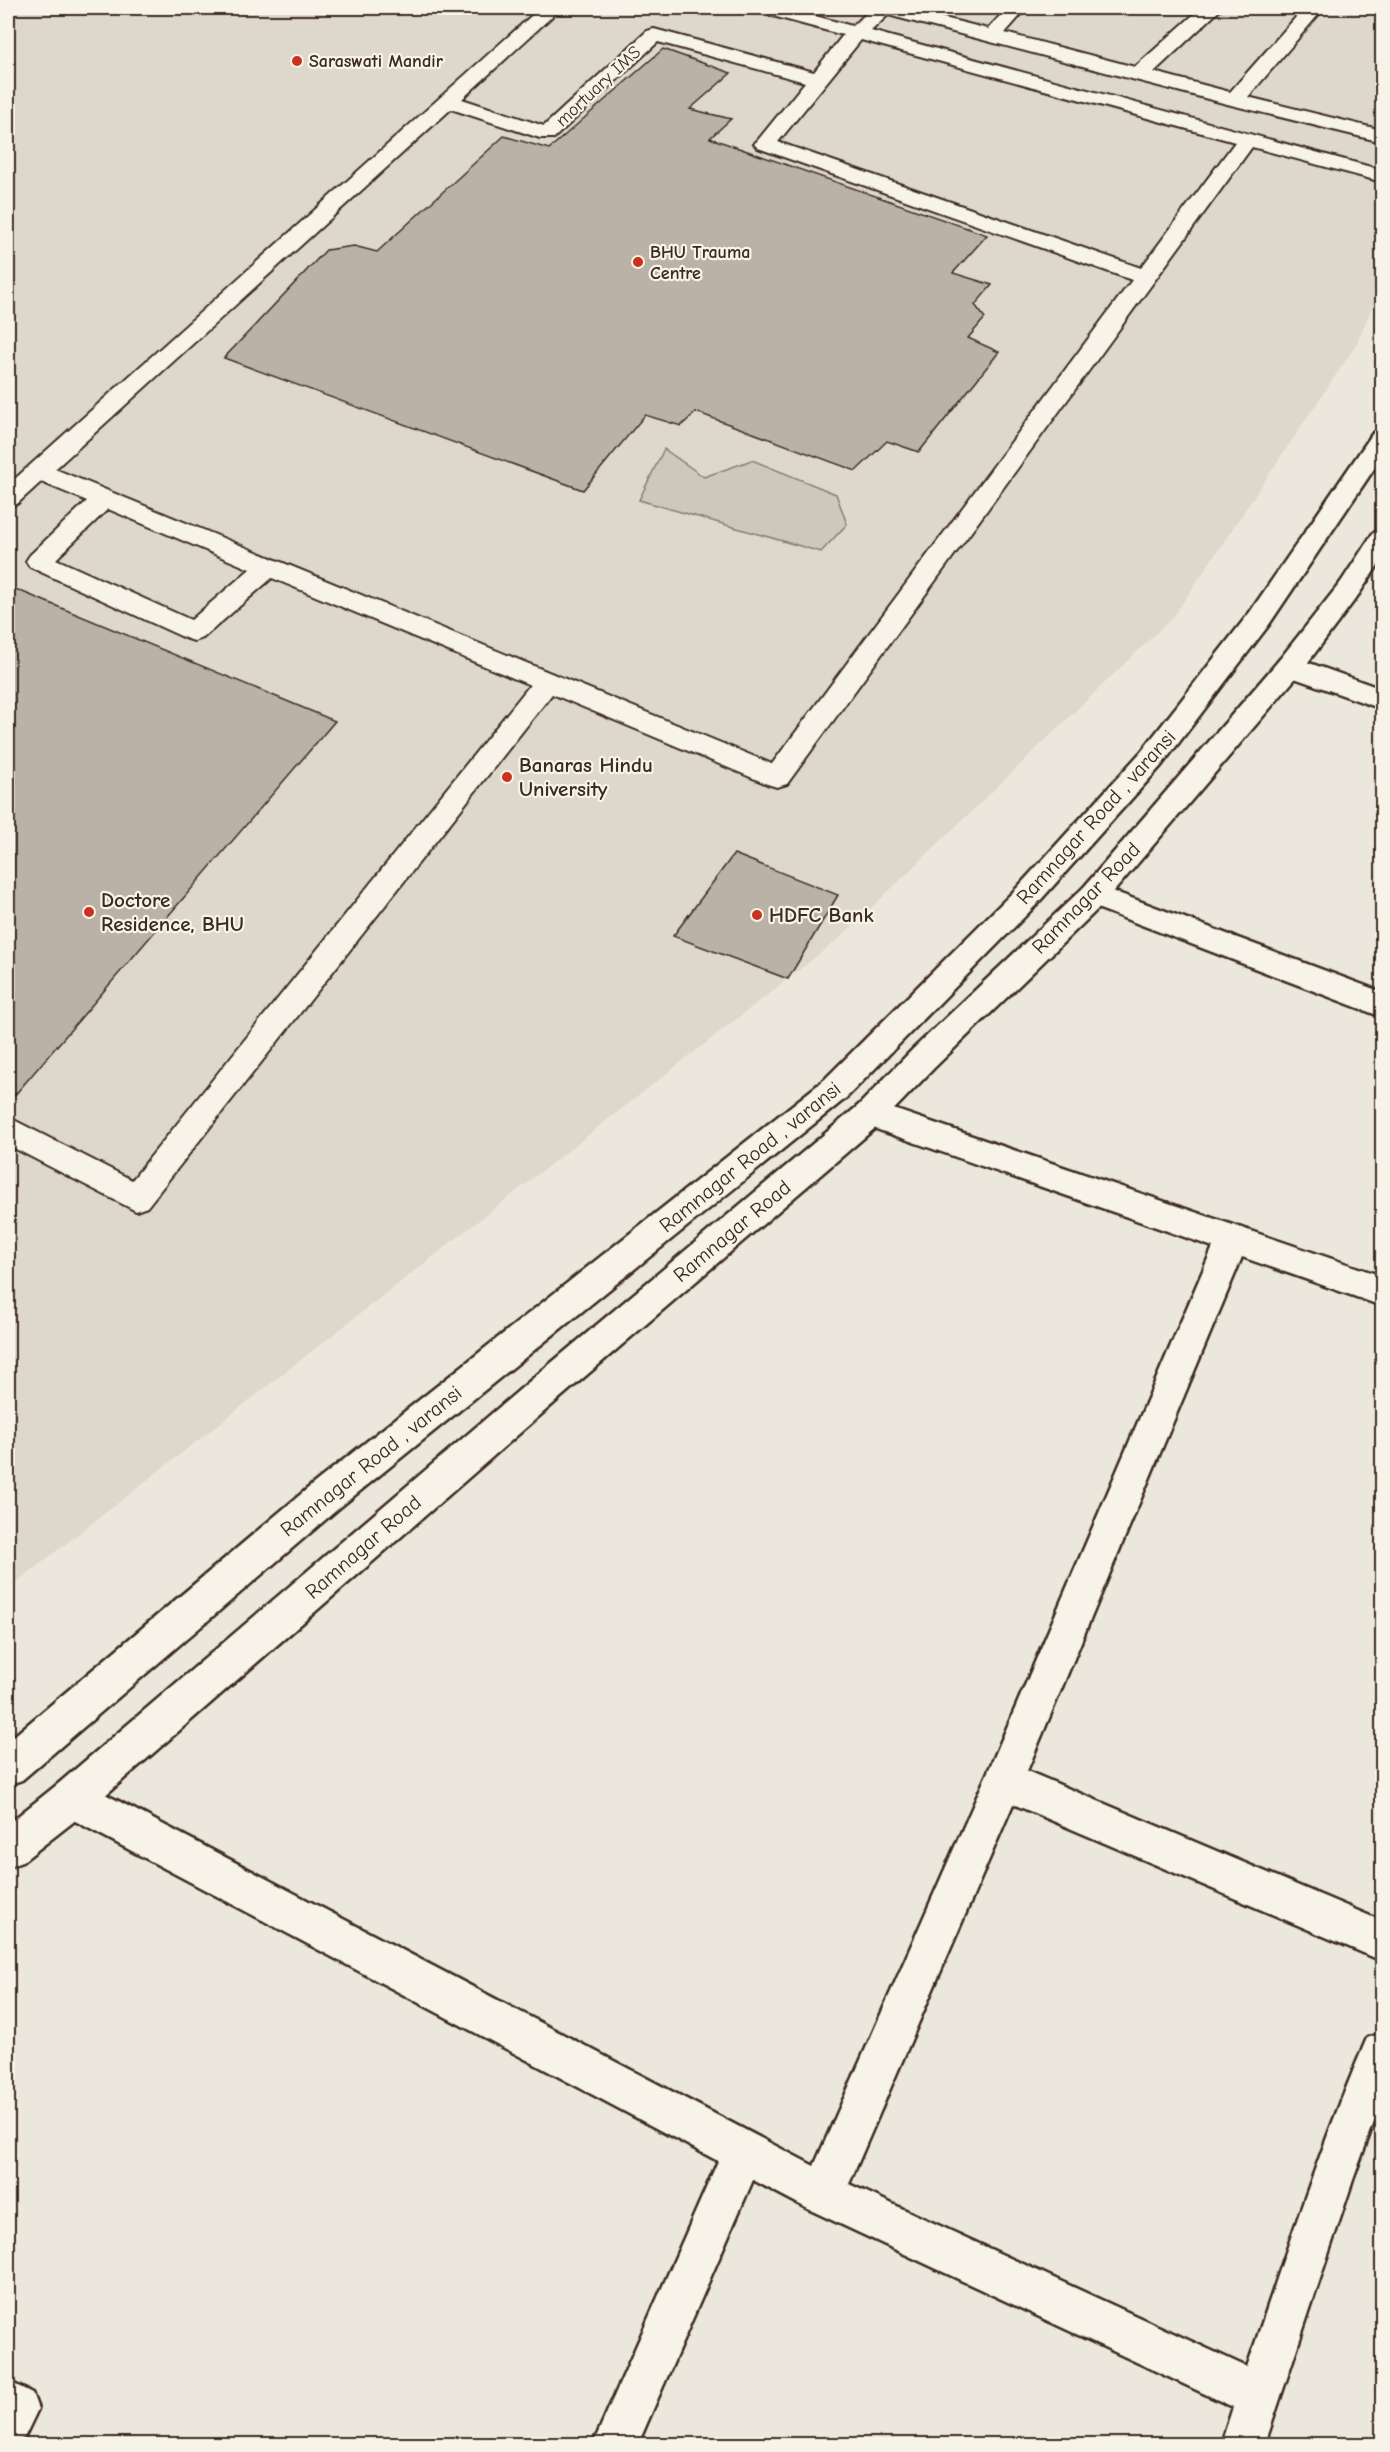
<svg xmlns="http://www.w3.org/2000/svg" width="1390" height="2452" viewBox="0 0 1390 2452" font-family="'Comic Neue',sans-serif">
<rect width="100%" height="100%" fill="#ece7dc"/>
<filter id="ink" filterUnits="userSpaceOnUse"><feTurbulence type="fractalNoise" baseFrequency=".0167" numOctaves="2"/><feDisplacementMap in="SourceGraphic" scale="12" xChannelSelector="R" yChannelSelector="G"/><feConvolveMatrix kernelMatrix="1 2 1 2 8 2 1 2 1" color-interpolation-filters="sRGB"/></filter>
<g filter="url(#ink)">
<path fill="#ddd7cc" d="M 8,8 L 1382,8 L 1382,284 L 1356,345 L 1173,617 L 840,938 L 8,1589 Z"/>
<path fill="#cec8bc" stroke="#84796d" stroke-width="1.5" d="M 664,449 L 704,477 L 752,460 L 836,494 L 847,524 L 821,552 L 639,500 Z"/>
<path fill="#bab2a7" stroke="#3b2a1e" stroke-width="1.5" d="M 663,49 L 731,73 L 690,109 L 731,119 L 710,138 L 987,235 L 953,273 L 992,285 L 975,305 L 985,318 L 968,338 L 999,352 L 919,452 L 887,441 L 856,471 L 696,412 L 681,426 L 645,415 L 583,490 L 224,358 L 326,250 L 354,246 L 377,252 L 504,136 L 549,149 Z
M 8,586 L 335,721 L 8,1103 Z
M 734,854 L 838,895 L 788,979 L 673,936 Z"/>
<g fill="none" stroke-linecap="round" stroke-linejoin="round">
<defs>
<path id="service" d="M 540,8 L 561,8 L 462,99 L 544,126 L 647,31 L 654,29 L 814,72 L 843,35 L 758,12 L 755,8 L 786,8 L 852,26 L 873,8 L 904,8 L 988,29 L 1007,8 L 1027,8 L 1005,33 L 1135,67 L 1201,8 L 1222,8 L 1154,72 L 1230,92 L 1304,8 L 1324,8 L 1248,97 L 1382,130 L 1382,142 L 1227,104 L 888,15 L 871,31 L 1382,170 L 1382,182 L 1252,147 L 787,784 L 777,787 L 767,784 L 552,694 L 147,1207 L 136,1211 L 8,1145 L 8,1117 L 132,1180 L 530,685 L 272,578 L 203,638 L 194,641 L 185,638 L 30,567 L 26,561 L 30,555 L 87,501 L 41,482 L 17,504 L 8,506 L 8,485 ZM 861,40 L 1235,142 L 1141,268 L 778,142 ZM 658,42 L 805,82 L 758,140 L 754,144 L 758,148 L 1132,280 L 772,764 L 55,469 L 451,109 L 540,138 L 554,138 ZM 108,509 L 250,569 L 191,620 L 56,559 Z"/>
<path id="minor" d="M 1290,656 L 1382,689 L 1382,709 L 1280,673 L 1276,666 L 1280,659 Z
M 1094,884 L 1382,992 L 1382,1017 L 1084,903 L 1079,895 L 1084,887 Z
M 870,1101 L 1382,1276 L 1382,1306 L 1242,1257 L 1027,1771 L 1382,1921 L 1382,1961 L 1013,1804 L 849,2184 L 1247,2367 C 1285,2256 1320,2146 1367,2038 L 1382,2033 L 1382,2100 L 1353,2180 L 1265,2444 L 1221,2444 L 1233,2407 L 808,2209 L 753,2180 L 638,2444 L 593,2444 L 718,2161 L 58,1812 L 53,1798 L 58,1784 L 72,1779 L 86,1784 L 814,2166 L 990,1767 L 1213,1247 L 859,1123 L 854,1114 L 859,1105 Z
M 8,2381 L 32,2393 L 38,2409 L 24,2438 L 8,2444 Z"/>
<path id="secondary" d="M 1382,431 L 1382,457 L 1268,626 L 1161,766 L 1037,904 L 846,1098 L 339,1508 L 22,1780 L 8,1785 L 8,1741 L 313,1484 L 824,1080 L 1017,888 L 1141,752 L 1250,612 L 1373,433 Z
M 1382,530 L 1382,559 L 1359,594 L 1300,673 L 1104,903 L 934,1068 L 881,1123 L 561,1397 L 86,1812 L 22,1862 L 8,1867 L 8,1824 L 58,1784 L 537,1375 L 859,1105 L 912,1050 L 1084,887 L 1280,659 L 1341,582 L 1373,533 Z"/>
</defs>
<use href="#service" stroke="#3b2a1e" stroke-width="4"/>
<use href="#minor" stroke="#3b2a1e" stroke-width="5"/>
<use href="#secondary" stroke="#3b2a1e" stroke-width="5"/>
<use href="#service" fill="#f7f3e8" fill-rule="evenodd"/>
<use href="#minor" fill="#f7f3e8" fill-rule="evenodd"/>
<use href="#secondary" fill="#f7f3e8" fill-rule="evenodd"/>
</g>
</g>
<g fill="#c8321e" stroke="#f7f3e8" stroke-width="2">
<circle cx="297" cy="61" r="6"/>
<circle cx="638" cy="262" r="6"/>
<circle cx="507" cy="777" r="6"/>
<circle cx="89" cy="912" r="6"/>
<circle cx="757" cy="915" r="6"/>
</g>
<g text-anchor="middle" stroke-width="4.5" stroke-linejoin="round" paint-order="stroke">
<g font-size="18" font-weight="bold" fill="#3b2a1e" stroke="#f7f3e8" text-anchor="start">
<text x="309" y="67">Saraswati Mandir</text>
<text x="650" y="258">BHU Trauma<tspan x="650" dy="21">Centre</tspan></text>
</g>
<g font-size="18" fill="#3b2a1e" stroke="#f7f3e8">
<text transform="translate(598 86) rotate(-43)" y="6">mortuary IMS</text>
</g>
<g font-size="21" font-weight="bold" fill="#3b2a1e" stroke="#f7f3e8" text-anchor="start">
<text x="519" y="772">Banaras Hindu<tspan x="519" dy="24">University</tspan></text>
<text x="101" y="907">Doctore<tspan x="101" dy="24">Residence, BHU</tspan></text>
<text x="769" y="922">HDFC Bank</text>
</g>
<g font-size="21" fill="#3b2a1e" stroke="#f7f3e8">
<text transform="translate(1096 817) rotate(-48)" y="7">Ramnagar Road , varansi</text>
<text transform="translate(1086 898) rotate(-46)" y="7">Ramnagar Road</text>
<text transform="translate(750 1157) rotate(-39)" y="7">Ramnagar Road , varansi</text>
<text transform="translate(732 1231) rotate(-40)" y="7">Ramnagar Road</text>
<text transform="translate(371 1461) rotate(-39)" y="7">Ramnagar Road , varansi</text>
<text transform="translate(363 1547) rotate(-41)" y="7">Ramnagar Road</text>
</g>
</g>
<rect width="1390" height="2452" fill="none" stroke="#f7f3e8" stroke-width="30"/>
<rect x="15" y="15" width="1360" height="2422" fill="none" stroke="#3b2a1e" stroke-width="2" filter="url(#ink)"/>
</svg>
